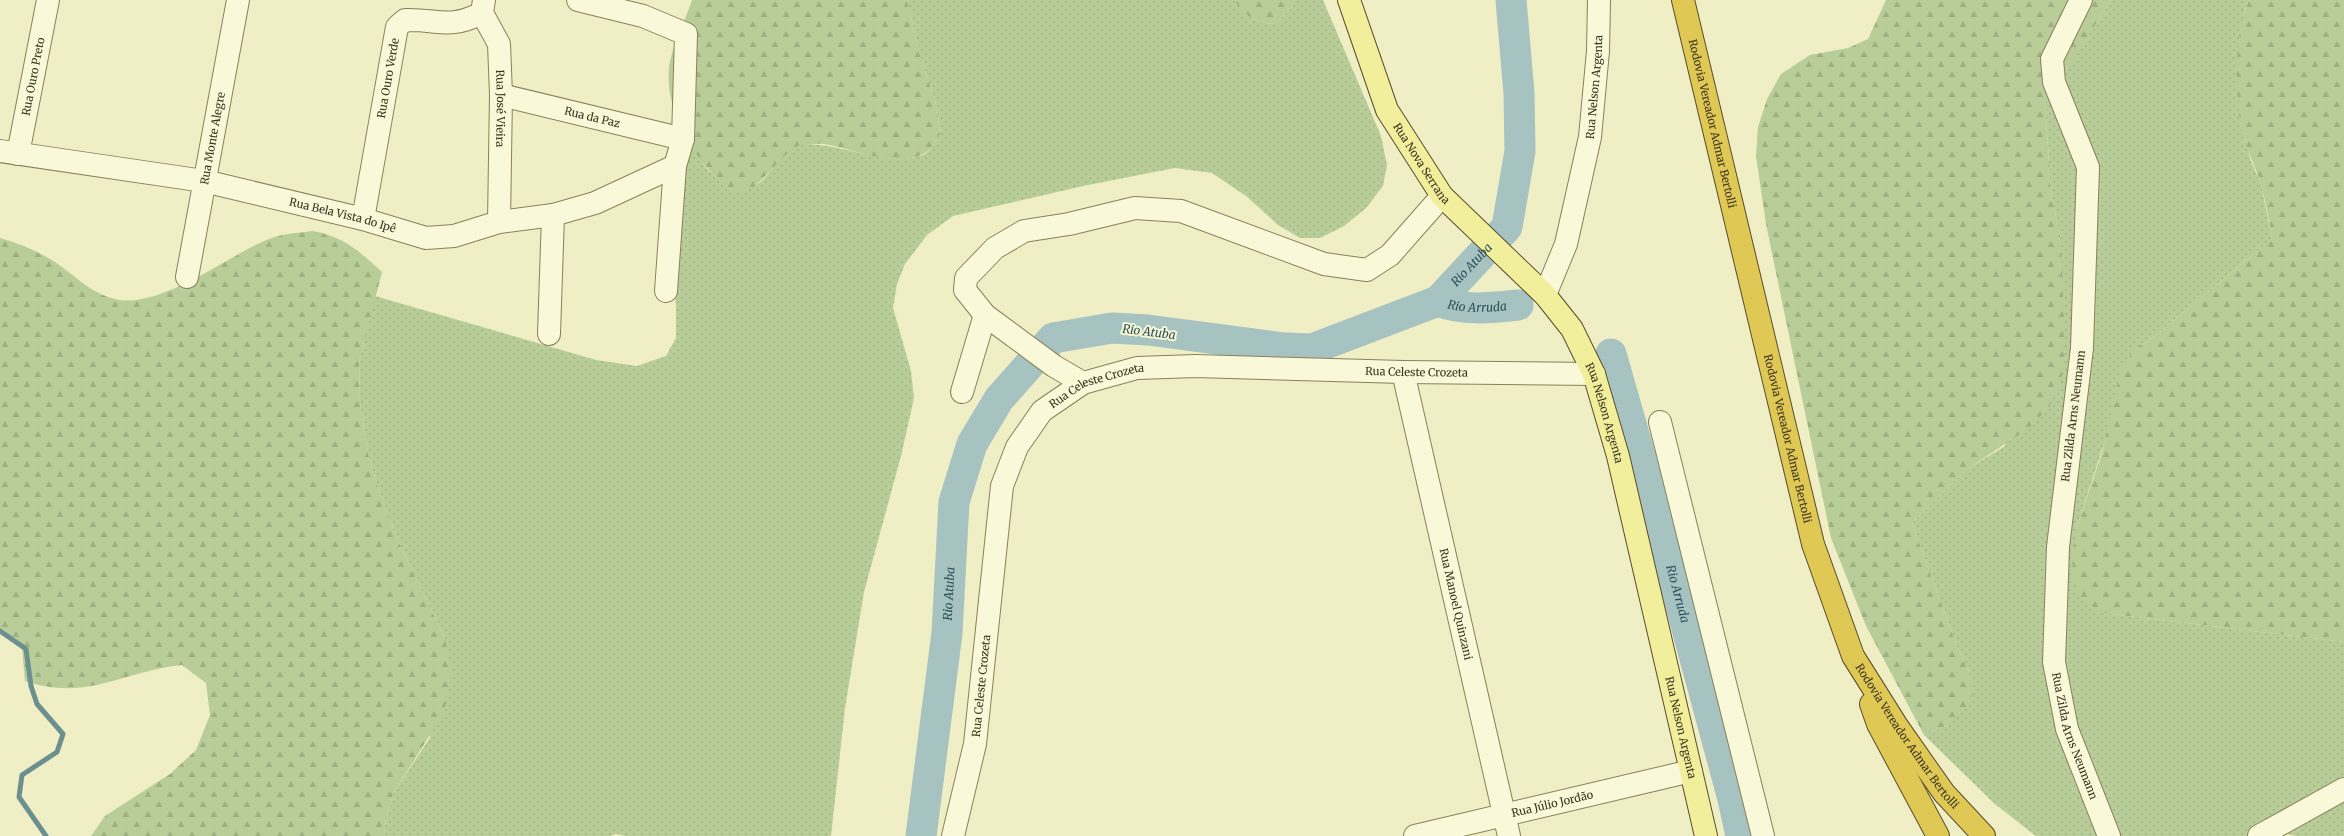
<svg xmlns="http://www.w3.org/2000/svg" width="2344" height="836" viewBox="0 0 2344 836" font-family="Merriweather,serif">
<defs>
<pattern id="grass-dots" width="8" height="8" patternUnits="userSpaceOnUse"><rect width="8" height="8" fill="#b8cd98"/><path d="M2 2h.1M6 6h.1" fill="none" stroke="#9fb083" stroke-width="1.8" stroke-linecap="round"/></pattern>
<pattern id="forest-firs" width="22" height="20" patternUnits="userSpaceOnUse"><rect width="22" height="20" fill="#b8cd98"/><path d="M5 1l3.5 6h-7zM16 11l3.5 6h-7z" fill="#9fb083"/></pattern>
</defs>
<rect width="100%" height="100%" fill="#efeec4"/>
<path fill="url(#grass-dots)" d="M 907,0 L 1234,0 C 1247,18 1255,23 1276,24 L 1292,7 L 1294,0 L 1323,0 L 1381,136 L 1387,165 L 1383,186 L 1366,208 L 1344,226 L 1320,238 L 1300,238 L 1278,225 L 1246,196 L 1212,173 L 1175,168 L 1083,186 L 953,216 L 927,235 L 905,264 L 897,284 L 893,308 L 911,371 L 914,398 L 901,456 L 864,592 L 845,708 L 831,836 L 626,836 L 616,834 L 610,836 L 384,836 L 386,819 L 394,792 L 430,738 L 445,639 L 396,536 L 378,488 L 368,453 L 360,404 L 359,362 L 375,296 L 596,360 L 637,366 L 666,356 L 676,338 L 676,305 L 668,248 L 687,137 L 706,168 L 730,190 C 738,188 753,188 759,183 C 773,173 783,147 802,145 C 838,140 892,171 925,154 C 931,150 936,140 940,134 L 937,108 L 919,51 Z
M 2111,0 L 2249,0 L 2245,9 L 2237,84 L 2242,129 L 2251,161 L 2261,184 L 2272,239 L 2154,337 L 2135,348 L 2077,527 L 2102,613 L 2344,642 L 2344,836 L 2296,836 L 2280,832 L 2256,836 L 2036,836 L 1995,804 L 1924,735 L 1948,725 L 1969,672 L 1957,646 L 1912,523 L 1966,470 L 2005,446 L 2060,235 L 2051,193 L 2045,103 Z"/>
<path fill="url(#forest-firs)" d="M 692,0 L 907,0 L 919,51 L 937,108 L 940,134 C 936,140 931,150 925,153 C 896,170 853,148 824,144 C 817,143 810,145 803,145 C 780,146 758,204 729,190 C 726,188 722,182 718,179 C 691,154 665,108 669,69 C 670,51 686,19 692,0 Z
M 1234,0 L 1294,0 L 1292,7 L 1276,24 C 1255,23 1247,18 1234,0 Z
M 1886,0 L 2111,0 L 2045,104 L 2051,193 L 2060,235 L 2062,265 L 2065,353 L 2061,382 L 2049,407 L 2029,428 L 1966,470 L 1912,523 L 1957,646 L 1969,672 L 1973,692 L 1970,705 L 1948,725 L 1924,735 L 1866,626 L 1831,538 L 1766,224 L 1756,156 L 1758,127 L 1767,99 L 1781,74 L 1810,55 L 1848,48 L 1868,39 Z
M 2249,0 L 2344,0 L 2344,642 L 2102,613 L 2082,600 L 2073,580 L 2072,554 L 2077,527 L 2102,453 L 2120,371 L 2135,348 L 2154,337 L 2272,239 C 2269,221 2266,203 2261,185 C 2256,167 2246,150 2242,130 C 2234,95 2234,34 2249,0 Z
M 313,231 C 344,237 359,251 382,272 L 359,362 L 360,404 L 368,453 L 378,488 L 396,536 L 445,639 L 452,673 L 444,713 L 394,792 L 386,819 L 384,836 L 91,836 L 105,816 L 170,774 L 196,750 L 210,715 L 206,683 L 182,665 C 123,671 87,702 25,681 L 22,648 L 0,633 L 0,238 C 17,243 35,250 50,259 C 72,272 89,293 115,299 C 157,310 224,259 262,242 C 278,234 295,233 313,231 Z"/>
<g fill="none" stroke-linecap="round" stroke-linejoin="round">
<path stroke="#6c8f90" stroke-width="5" d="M 0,631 L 26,649 L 31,686 L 37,704 L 63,734 L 57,752 L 22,775 L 19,797 L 46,836"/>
<g stroke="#a6c2c1" stroke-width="31">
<path id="s1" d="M 1438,301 C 1462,311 1492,308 1518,305"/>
<path id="s2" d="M 1611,354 L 1645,473 L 1733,799 L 1741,836"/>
<path id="s3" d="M 921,836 L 947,633 L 954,502 L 972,444 L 999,399 L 1053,338 L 1112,328 L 1148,330 L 1284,348 L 1312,349 L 1438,301 L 1507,227 L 1520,151 L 1519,93 L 1511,0"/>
</g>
<defs>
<g id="minor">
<path id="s4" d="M 484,0 L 482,13 L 499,44 L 501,95 L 499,222"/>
<path d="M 578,0 L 643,16 L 686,34 L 683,139 L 675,166 L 666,291"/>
<path id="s5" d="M 2081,0 L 2052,59 L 2054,82 L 2088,167 L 2082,348 L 2058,547 L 2054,662 L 2067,729 L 2109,836"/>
<path id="s6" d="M 501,95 L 683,139"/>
<path id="s7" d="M 0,151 L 204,181 L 363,219 L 426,238 L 454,236 L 499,222 L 553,215 L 595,203 L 675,166"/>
<path id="s8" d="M 18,154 L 48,0"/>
<path id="s9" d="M 363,219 L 397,27 L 405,20 C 439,19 448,30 482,13"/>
<path id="s10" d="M 187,277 L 238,0"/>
<path id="s11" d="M 1545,295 L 1566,244 L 1590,137 L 1598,51 L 1599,0"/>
<path d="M 549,334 L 553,215"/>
<path id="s12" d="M 1403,372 L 1509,836"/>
<path d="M 1083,383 L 1054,366 L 985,315 L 965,290 L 966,278 L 995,248 L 1024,231 L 1069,224 L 1135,208 L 1181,211 L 1324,264 L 1367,270 L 1390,255 L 1442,196"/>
<path d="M 962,392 L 985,315"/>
<path d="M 1660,422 L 1763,836"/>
<path id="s13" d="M 953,836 L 975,744 L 1002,486 L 1017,447 L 1042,411 L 1083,383 L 1137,368 L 1196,366 L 1403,372 L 1594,374"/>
<path id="s14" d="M 1415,836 L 1691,771"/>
<path d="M 2259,836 L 2344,789"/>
</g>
<g id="major">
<path id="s15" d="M 1349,0 L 1387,110 L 1442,196 L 1545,295 L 1572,329 L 1594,374 L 1618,456 L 1706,836"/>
</g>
<g id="highway">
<path id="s16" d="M 1683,0 L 1813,544 L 1853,656 L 1897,726 L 1944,793 L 1984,836"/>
<path d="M 1871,704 L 1878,724 L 1938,836"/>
</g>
</defs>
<use href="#minor" stroke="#8a815a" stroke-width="24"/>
<use href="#major" stroke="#584d2e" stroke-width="24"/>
<use href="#highway" stroke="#584d2e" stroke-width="24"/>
<use href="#minor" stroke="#f9f8d8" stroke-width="22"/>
<use href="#major" stroke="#f2ef9c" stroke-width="22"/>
<use href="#highway" stroke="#dfc854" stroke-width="22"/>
</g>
<g text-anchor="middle" stroke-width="4" stroke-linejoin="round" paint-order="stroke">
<g font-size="11" fill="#3a331e" stroke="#f6f6d4">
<text dy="4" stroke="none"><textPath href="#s8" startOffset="79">Rua Ouro Preto</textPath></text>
<text dy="4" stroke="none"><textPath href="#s9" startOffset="143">Rua Ouro Verde</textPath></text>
<text dy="4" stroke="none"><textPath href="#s11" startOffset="215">Rua Nelson Argenta</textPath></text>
<text dy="4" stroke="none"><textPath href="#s4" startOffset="113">Rua José Vieira</textPath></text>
<text dy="4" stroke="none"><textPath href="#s6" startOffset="94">Rua da Paz</textPath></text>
<text dy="4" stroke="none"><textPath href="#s16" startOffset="127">Rodovia Vereador Admar Bertolli</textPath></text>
<text dy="4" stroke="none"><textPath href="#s10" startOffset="141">Rua Monte Alegre</textPath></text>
<text dy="4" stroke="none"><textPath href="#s15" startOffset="180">Rua Nova Serrana</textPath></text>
<text dy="4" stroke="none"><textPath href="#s7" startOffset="349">Rua Bela Vista do Ipê</textPath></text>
<text dy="4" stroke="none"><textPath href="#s13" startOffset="825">Rua Celeste Crozeta</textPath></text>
<text dy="4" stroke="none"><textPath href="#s13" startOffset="501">Rua Celeste Crozeta</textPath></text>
<text dy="4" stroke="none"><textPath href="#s15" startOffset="495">Rua Nelson Argenta</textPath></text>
<text transform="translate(2073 416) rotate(-83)" y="4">Rua Zilda Arns Neumann</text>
<text dy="4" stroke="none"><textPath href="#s16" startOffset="451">Rodovia Vereador Admar Bertolli</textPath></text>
<text dy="4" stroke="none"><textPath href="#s12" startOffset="238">Rua Manoel Quinzani</textPath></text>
<text dy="4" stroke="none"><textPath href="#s13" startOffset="153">Rua Celeste Crozeta</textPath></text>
<text dy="4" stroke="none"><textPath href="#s15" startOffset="819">Rua Nelson Argenta</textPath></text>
<text dy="4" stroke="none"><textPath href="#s16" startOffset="775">Rodovia Vereador Admar Bertolli</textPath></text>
<text dy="4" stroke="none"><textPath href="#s5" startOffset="754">Rua Zilda Arns Neumann</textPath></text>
<text dy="4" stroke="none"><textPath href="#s14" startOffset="141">Rua Júlio Jordão</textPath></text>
</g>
<g font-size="12" font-style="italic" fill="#2d5059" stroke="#f6f6d4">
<text dy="4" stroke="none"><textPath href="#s3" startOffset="976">Rio Atuba</textPath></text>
<text dy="4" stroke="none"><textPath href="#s1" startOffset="40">Rio Arruda</textPath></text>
<text transform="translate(1149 332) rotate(7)" y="4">Rio Atuba</text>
<text dy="4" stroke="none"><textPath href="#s3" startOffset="244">Rio Atuba</textPath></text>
<text dy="4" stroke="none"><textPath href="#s2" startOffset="249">Rio Arruda</textPath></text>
</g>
</g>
</svg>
